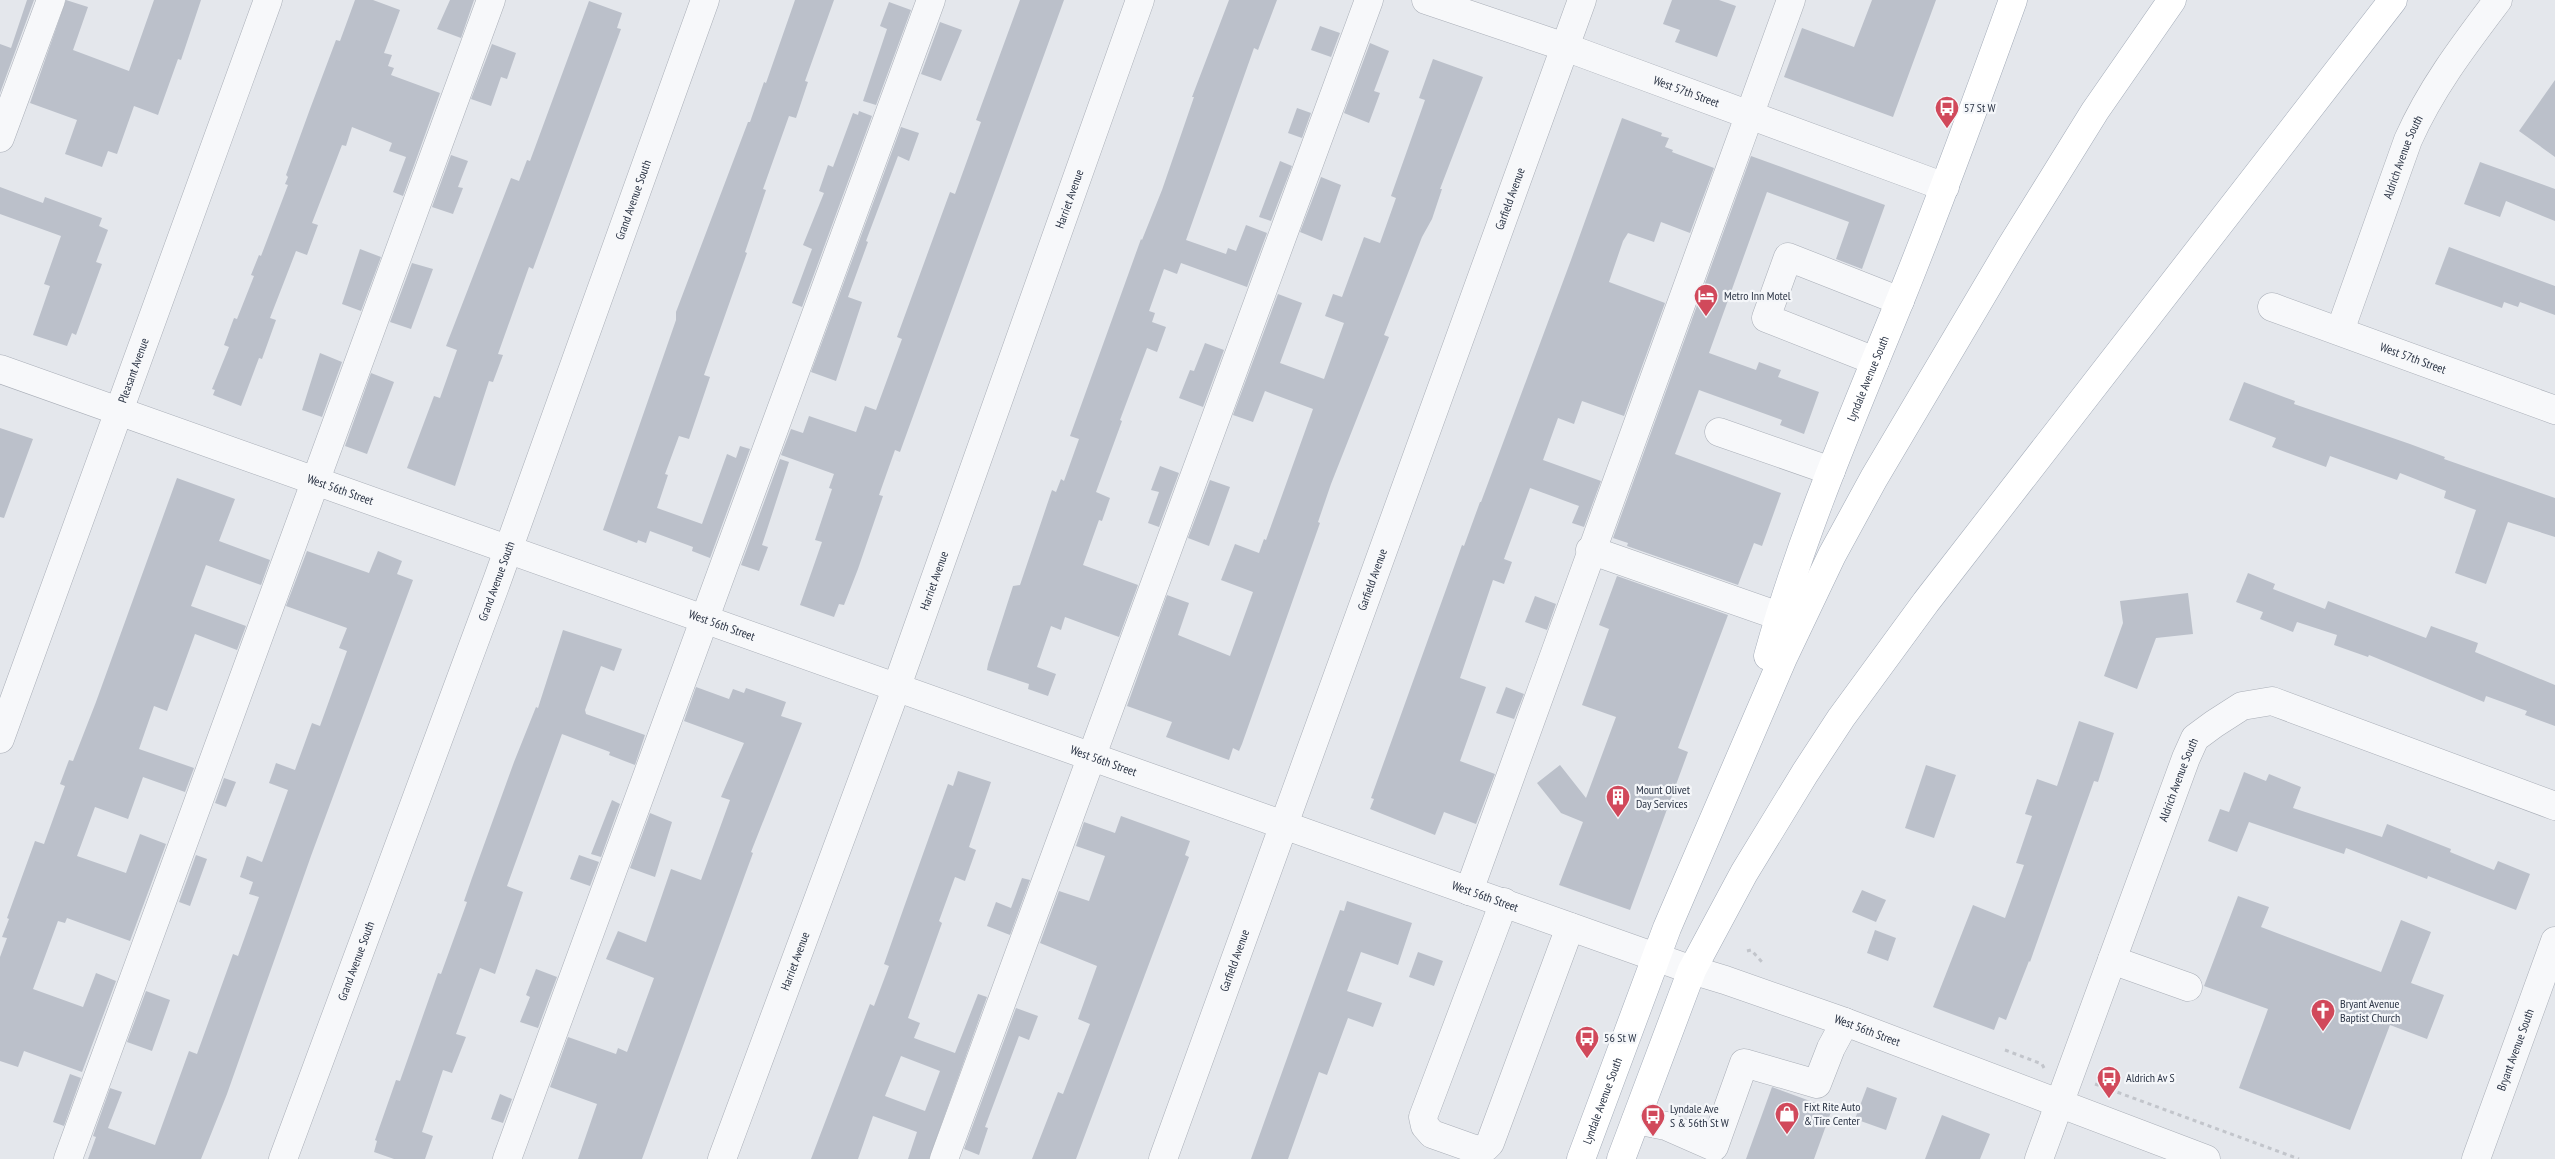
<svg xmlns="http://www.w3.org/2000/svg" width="2555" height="1159" viewBox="0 0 2555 1159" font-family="'PT Sans Narrow',sans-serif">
<rect width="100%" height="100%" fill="#e4e7ec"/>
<path fill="#bbc0ca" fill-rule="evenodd" d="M 27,0 L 34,0 L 0,93 L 0,44 L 11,48 Z
M 66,0 L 88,7 L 73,50 L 129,71 L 154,0 L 201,0 L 181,60 L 178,59 L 158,115 L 134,106 L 117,154 L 108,151 L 102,167 L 65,154 L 77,120 L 30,103 Z
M 355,0 L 373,0 L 400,10 L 384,53 L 392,55 L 388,66 L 394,68 L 391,75 L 440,93 L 403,196 L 393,192 L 406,157 L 389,151 L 392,143 L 352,127 L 346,146 L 342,145 L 312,223 L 318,225 L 307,255 L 296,251 L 270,318 L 276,320 L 262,359 L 259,358 L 241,406 L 213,395 L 215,390 L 212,389 L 229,347 L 224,345 L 234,318 L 237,319 L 254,276 L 251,275 L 259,255 L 261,256 L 288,185 L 285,184 L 288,177 L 286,175 L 310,109 L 336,40 L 340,41 Z
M 450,0 L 474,0 L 461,38 L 437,29 Z
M 795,0 L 834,0 L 805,81 L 808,82 L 796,118 L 789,116 L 763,189 L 766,190 L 745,252 L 747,253 L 704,375 L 710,377 L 689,439 L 679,436 L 665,474 L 668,475 L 657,508 L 702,524 L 727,454 L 736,458 L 740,446 L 750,449 L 710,558 L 692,551 L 693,547 L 650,531 L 646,543 L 638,540 L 637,543 L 603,530 L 676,320 L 676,312 L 748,122 L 750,122 L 764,82 L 766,83 Z
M 1020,0 L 1064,0 L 900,452 L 895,450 L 879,495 L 883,496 L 858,569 L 844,605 L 839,604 L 834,617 L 800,605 L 822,542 L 815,540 L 832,489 L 829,488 L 834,474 L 781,455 L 791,429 L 803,433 L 809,416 L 856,432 L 865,406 L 876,410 L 902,339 L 897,337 L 950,192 L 955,194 L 981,122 L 976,120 Z
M 1229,0 L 1277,0 L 1258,50 L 1254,48 L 1186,240 L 1226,254 L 1228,248 L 1236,251 L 1246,225 L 1267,233 L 1247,287 L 1181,263 L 1177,274 L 1164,269 L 1149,311 L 1155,313 L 1152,322 L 1166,327 L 1157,352 L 1147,348 L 1120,420 L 1122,421 L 1096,492 L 1110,498 L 1102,521 L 1099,520 L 1083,565 L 1138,585 L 1119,637 L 1065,617 L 1061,630 L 1051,626 L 1037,667 L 1056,674 L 1048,696 L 1028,689 L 1029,684 L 987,670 L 988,664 L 1013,586 L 1020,585 L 1052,490 L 1056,492 L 1061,479 L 1064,481 L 1079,439 L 1070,436 L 1141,239 L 1142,240 L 1162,190 L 1194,97 L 1192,97 Z
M 1672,0 L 1719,0 L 1736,6 L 1717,57 L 1675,42 L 1680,30 L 1663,24 Z
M 1872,0 L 1936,0 L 1893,117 L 1784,77 L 1802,28 L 1854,47 Z
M 589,1 L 622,13 L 617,28 L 621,29 L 533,269 L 529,267 L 498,354 L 503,355 L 493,382 L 489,381 L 455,486 L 407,468 L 434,396 L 440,398 L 457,350 L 446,346 L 511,178 L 519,181 L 527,160 L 530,161 Z
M 889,2 L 911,10 L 876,105 L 863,101 L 887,29 L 880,26 Z
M 940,22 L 962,30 L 941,81 L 921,74 Z
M 1320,26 L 1340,33 L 1331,57 L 1311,50 Z
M 1370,43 L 1389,51 L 1374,91 L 1380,93 L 1369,123 L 1344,113 Z
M 492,44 L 516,53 L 507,79 L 501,77 L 491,106 L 471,99 Z
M 1433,59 L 1483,77 L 1440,189 L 1442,189 L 1432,219 L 1422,237 L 1384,335 L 1389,337 L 1331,484 L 1318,522 L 1320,523 L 1242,744 L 1239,751 L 1233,748 L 1229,760 L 1166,737 L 1172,722 L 1127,706 L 1167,595 L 1189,603 L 1178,635 L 1230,656 L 1253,592 L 1221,580 L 1235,544 L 1259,553 L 1264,539 L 1266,540 L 1313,409 L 1265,391 L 1253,422 L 1233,415 L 1278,294 L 1302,303 L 1280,363 L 1324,379 L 1344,323 L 1325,316 L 1333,294 L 1342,297 L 1364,237 L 1380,243 L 1396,198 L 1391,196 L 1425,100 L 1419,98 Z
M 2555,80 L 2555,157 L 2519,131 Z
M 1297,108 L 1311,113 L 1302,138 L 1288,133 Z
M 859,111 L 872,116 L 802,307 L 792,303 L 812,249 L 803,245 L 824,193 L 819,191 L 828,165 L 833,167 L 853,113 L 858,115 Z
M 1622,118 L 1662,133 L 1661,136 L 1669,138 L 1665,147 L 1673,150 L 1672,152 L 1714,168 L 1690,233 L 1661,222 L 1654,242 L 1628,233 L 1623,241 L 1609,282 L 1665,303 L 1624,416 L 1582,401 L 1574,424 L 1558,418 L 1543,460 L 1601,481 L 1584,527 L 1572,523 L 1579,506 L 1530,488 L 1504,559 L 1512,562 L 1504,584 L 1493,580 L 1460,678 L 1486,687 L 1460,761 L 1495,774 L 1476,824 L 1444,812 L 1435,835 L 1370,809 L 1374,799 L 1371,798 L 1462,545 L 1464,546 L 1480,502 L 1481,502 L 1571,260 Z
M 901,127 L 919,133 L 909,161 L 898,156 L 866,241 L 868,242 L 848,297 L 862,302 L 836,381 L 811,372 Z
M 451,155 L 468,161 L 458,187 L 463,188 L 453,214 L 432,207 Z
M 1751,156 L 1885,205 L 1862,269 L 1836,259 L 1849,222 L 1767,192 L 1709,353 L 1756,370 L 1759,362 L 1781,370 L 1778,377 L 1819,392 L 1804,434 L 1780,425 L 1782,420 L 1699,390 L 1675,454 L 1781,493 L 1762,546 L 1754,543 L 1738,585 L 1627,546 L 1628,543 L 1613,538 Z
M 1280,161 L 1292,166 L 1271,221 L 1259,217 Z
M 2480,162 L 2555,189 L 2555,221 L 2506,201 L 2500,217 L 2464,204 Z
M 1321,177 L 1341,185 L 1322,241 L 1300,232 Z
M 0,187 L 43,203 L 45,197 L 102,218 L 99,226 L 108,230 L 96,262 L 102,264 L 76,335 L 72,333 L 67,346 L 33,335 L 50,286 L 44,284 L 61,236 L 0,214 Z
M 2449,247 L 2555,286 L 2555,315 L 2520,302 L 2518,307 L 2504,302 L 2502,308 L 2435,284 Z
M 360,249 L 381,257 L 361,311 L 342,304 Z
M 412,263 L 433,269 L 411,329 L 390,322 Z
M 1205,343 L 1224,350 L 1203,407 L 1179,398 L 1190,370 L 1194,371 Z
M 320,353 L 342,362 L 322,417 L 302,410 Z
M 371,373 L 394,382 L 367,454 L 345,446 Z
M 2244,382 L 2295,401 L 2294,404 L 2410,444 L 2445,457 L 2444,459 L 2555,498 L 2555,537 L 2508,522 L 2486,584 L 2455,573 L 2476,510 L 2444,498 L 2446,491 L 2400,473 L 2397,480 L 2330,456 L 2326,467 L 2272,447 L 2276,438 L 2229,420 Z
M 0,428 L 33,439 L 4,518 L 0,517 Z
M 780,459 L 789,462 L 762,545 L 768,547 L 759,571 L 741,565 Z
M 1160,466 L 1179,473 L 1159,527 L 1148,523 L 1159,492 L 1151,490 Z
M 177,478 L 235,499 L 219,541 L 270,560 L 261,585 L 206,565 L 191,606 L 246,626 L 237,650 L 195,634 L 167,711 L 154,706 L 139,749 L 194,768 L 185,792 L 143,777 L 128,819 L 95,807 L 77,856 L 126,873 L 140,834 L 166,844 L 130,941 L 67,918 L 65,923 L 58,921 L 33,989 L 83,1007 L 96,973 L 116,981 L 82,1072 L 24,1051 L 18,1067 L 0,1061 L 0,957 L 7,938 L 2,937 L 9,919 L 7,918 L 35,841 L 44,844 L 65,786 L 60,784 L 69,760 L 73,761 L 96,702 Z
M 1210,480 L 1230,487 L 1209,546 L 1188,538 Z
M 307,551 L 369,573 L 378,551 L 402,561 L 397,574 L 413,580 L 311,856 L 227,1094 L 201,1159 L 88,1159 L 96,1137 L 93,1136 L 110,1088 L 122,1092 L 108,1128 L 155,1145 L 189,1051 L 197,1054 L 233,954 L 238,956 L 259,897 L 249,894 L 253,882 L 240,877 L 247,856 L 262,862 L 288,790 L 269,783 L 276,763 L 295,770 L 312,723 L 320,726 L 347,651 L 339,648 L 347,628 L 286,606 Z
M 2248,573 L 2275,584 L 2273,589 L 2325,609 L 2328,601 L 2426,638 L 2431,626 L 2478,643 L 2475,652 L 2555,685 L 2555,726 L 2525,715 L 2527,711 L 2486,696 L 2484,702 L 2369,655 L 2368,657 L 2334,645 L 2337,635 L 2297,622 L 2293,632 L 2260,619 L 2263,612 L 2236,602 Z
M 1617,576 L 1728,615 L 1678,748 L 1688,752 L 1630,910 L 1559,885 L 1583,822 L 1561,813 L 1537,783 L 1560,765 L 1586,798 L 1616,717 L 1582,705 L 1609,629 L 1599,625 Z
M 2188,593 L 2193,634 L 2156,638 L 2137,689 L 2104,676 L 2123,623 L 2120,601 Z
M 1535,596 L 1556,604 L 1547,630 L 1525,622 Z
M 563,630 L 622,649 L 614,671 L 601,666 L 585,710 L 586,714 L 645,735 L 635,765 L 609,755 L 610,752 L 562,734 L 507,886 L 523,892 L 495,974 L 480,968 L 456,1034 L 466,1037 L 452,1073 L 443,1070 L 422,1132 L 433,1136 L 425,1159 L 394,1159 L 374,1152 L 377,1141 L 375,1140 L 396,1080 L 400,1081 L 438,973 L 441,974 L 466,905 L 467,902 L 464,901 L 472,878 L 514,762 L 536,707 L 538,708 Z
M 696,687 L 729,699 L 733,689 L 744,693 L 746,688 L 786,702 L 781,716 L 802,723 L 751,852 L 753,853 L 746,872 L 642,1159 L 578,1159 L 597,1104 L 550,1087 L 568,1037 L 616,1054 L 618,1048 L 627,1052 L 654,978 L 606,959 L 618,931 L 646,942 L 671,869 L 701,880 L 730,800 L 721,797 L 744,743 L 684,721 Z
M 1506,687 L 1524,694 L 1514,719 L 1496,713 Z
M 2079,721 L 2114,733 L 2098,782 L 2094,781 L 2030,962 L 2029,961 L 2006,1020 L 1999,1017 L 1994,1030 L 1933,1007 L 1973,905 L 2005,918 L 2024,865 L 2016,863 L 2032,816 L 2025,814 L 2037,779 L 2057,786 Z
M 1926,765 L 1956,775 L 1934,838 L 1905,828 Z
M 958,771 L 991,782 L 969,847 L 976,850 L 965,881 L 955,877 L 939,921 L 942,923 L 908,1018 L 920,1023 L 914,1038 L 955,1053 L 978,994 L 987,997 L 929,1159 L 908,1159 L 917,1132 L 873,1116 L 858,1159 L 811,1159 L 870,1004 L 874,1006 L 889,966 L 884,964 L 903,910 L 948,784 L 953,786 ZM 901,1056 L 940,1071 L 925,1111 L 885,1096 Z
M 2244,772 L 2266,781 L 2269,774 L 2301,787 L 2293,808 L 2382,837 L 2387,824 L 2451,849 L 2450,852 L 2494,870 L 2498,861 L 2530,874 L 2516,910 L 2428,876 L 2427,879 L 2346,848 L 2344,854 L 2249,822 L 2237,852 L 2208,841 L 2220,809 L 2229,812 Z
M 224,778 L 236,782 L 226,807 L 215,803 Z
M 612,800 L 620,804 L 601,857 L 591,854 Z
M 650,813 L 672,822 L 655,877 L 630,868 Z
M 1121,816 L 1190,841 L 1185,855 L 1189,857 L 1076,1159 L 1032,1159 L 1058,1092 L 1063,1094 L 1090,1024 L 1078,1019 L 1097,966 L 1040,943 L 1059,891 L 1089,901 L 1105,856 L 1076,846 L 1084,822 L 1115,833 Z
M 196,855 L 207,859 L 190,906 L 179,902 Z
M 579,855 L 599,862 L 590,886 L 570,879 Z
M 1022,878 L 1030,880 L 1010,935 L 987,926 L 996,902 L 1011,908 Z
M 1862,890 L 1886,900 L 1876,922 L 1852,912 Z
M 2238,896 L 2269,907 L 2261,927 L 2381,972 L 2401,920 L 2431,932 L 2411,983 L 2444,995 L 2427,1039 L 2390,1025 L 2350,1130 L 2239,1088 L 2268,1009 L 2204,986 Z
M 1347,901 L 1412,923 L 1398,965 L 1361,952 L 1347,991 L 1382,1003 L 1373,1027 L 1348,1018 L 1327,1075 L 1319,1072 L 1288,1159 L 1251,1159 L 1340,910 L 1344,911 Z
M 1875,930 L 1896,938 L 1888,961 L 1867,953 Z
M 1418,952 L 1443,961 L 1434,986 L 1409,977 Z
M 536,969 L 557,977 L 538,1028 L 520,1022 L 530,997 L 526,995 Z
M 146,991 L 170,1000 L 152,1051 L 127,1042 Z
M 1016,1008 L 1038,1016 L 1029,1040 L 1019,1036 L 985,1127 L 988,1128 L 979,1155 L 964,1149 Z
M 70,1074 L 81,1078 L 64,1126 L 53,1122 Z
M 1772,1087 L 1832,1109 L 1814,1159 L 1746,1159 Z
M 1867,1087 L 1897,1098 L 1886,1130 L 1855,1119 Z
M 500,1094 L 512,1099 L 503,1123 L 491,1119 Z
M 1942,1115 L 1990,1134 L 1980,1159 L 1925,1159 Z"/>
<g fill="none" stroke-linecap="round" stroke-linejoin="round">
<defs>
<g id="minor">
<path id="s1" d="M 1426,0 L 1565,47 L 1945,187"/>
<path d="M 0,138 L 51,0"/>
<path id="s2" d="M 2272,307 L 2555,410"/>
<path id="s3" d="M 2340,331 L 2408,140 C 2431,88 2464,45 2498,0"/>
<path d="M 1875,361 L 1766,318 L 1788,257 L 1900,301"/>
<path id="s4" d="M 0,369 L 1692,970 L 1725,980 L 1845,1022 L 2206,1159"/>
<path d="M 1719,432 L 1831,471"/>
<path d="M 1590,550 L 1799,623"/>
<path id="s5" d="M 0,739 L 268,0"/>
<path d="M 1469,891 L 1791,0"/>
<path d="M 1504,902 L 1423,1117 L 1425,1126 L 1432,1134 L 1477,1150 L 1486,1147 L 1490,1143 L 1570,927"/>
<path d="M 2112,960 L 2188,987"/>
<path d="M 1636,1120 L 1666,1126 L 1714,1147 L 1744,1063 L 1817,1084 L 1831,1048 L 1845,1022"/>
<path d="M 68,1159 L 491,0"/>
<path id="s6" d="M 283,1159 L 498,578 L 705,0"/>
<path d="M 507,1159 L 931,0"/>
<path id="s7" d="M 722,1159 L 896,689 L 1140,0"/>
<path d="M 944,1159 L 1369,0"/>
<path id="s8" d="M 1163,1159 L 1582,0"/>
<path id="s9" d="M 2039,1159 L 2186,758 L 2195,738 L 2214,724 L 2242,706 L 2272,701 L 2555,806"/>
<path id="s10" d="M 2476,1159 L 2555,941"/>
</g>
<g id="major">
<path id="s11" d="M 1768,656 C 1802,533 1853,416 1901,298 C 1941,199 1977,100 2013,0"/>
<path id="s12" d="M 1581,1159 L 1667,928 L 1783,658 L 1832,555 L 1874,478 L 2010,248 L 2095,111 L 2172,0"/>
<path d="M 1621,1159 L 1692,970 L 1744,873 L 1805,773 L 1841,718 L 1926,602 L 2393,0"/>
</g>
</defs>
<use href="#minor" stroke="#a9aeb7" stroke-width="29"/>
<use href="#major" stroke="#a3abb8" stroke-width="29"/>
<path stroke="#c2c5cb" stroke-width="3" stroke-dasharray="4 4" stroke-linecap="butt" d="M 1747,951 L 1751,950 L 1762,962
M 2005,1050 L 2042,1064 L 2044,1068
M 2095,1084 L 2299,1159"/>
<use href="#minor" stroke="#f7f8fa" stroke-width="28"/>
<use href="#major" stroke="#fff" stroke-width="28"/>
</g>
<defs>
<symbol id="bus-pin" viewBox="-11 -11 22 30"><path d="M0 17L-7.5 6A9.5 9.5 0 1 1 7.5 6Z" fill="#d1495b" stroke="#f4f6f9"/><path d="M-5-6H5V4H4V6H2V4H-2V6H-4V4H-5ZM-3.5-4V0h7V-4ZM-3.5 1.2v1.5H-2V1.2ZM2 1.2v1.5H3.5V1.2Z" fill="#fff"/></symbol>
<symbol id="hotel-pin" viewBox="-11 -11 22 30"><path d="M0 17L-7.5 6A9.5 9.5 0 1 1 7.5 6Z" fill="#d1495b" stroke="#f4f6f9"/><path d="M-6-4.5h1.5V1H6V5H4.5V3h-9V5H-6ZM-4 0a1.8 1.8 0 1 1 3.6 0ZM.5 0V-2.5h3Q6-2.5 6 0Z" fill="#fff"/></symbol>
<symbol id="building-pin" viewBox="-11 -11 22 30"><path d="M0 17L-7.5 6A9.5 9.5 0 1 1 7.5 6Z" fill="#d1495b" stroke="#f4f6f9"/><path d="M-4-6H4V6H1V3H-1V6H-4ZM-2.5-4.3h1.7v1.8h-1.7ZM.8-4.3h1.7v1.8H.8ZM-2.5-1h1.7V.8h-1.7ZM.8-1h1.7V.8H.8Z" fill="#fff"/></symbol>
<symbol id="church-pin" viewBox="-11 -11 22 30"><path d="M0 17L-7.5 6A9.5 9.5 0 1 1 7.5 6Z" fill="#d1495b" stroke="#f4f6f9"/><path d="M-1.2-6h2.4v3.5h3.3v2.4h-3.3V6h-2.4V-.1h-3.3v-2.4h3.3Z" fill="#fff"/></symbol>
<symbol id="shop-pin" viewBox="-11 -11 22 30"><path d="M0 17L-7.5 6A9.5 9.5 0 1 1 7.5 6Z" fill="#d1495b" stroke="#f4f6f9"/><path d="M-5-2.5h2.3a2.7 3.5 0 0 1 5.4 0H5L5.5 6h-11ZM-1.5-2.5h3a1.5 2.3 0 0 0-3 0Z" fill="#fff"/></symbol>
</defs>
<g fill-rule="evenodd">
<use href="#bus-pin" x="1933" y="94" width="28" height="38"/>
<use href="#hotel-pin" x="1692" y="282" width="28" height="38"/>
<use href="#building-pin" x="1604" y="783" width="28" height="38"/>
<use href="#church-pin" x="2309" y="997" width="28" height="38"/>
<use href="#bus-pin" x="1573" y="1024" width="28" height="38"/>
<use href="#bus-pin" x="2095" y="1064" width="28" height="38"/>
<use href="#shop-pin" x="1773" y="1100" width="28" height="38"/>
<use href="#bus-pin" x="1639" y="1102" width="28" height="38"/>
</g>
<g text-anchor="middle" stroke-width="4.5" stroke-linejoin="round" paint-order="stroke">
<g font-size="12" fill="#2b3445" stroke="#f4f6f9">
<text dy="4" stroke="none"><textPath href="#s1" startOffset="276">West 57th Street</textPath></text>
<text dy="4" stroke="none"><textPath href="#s3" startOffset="185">Aldrich Avenue South</textPath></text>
<text dy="4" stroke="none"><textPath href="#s6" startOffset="1021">Grand Avenue South</textPath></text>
<text dy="4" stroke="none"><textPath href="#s7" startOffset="1021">Harriet Avenue</textPath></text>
<text dy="4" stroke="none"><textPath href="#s8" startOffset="1021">Garfield Avenue</textPath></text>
<text dy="4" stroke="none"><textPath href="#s2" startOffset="150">West 57th Street</textPath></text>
<text dy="4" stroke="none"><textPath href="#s5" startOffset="392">Pleasant Avenue</textPath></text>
<text dy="4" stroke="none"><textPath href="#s11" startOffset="295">Lyndale Avenue South</textPath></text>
<text dy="4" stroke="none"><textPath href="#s4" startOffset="361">West 56th Street</textPath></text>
<text dy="4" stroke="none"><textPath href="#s6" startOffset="616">Grand Avenue South</textPath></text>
<text dy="4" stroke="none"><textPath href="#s8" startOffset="616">Garfield Avenue</textPath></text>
<text dy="4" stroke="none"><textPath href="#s7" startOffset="616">Harriet Avenue</textPath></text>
<text dy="4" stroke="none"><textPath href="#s4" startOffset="766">West 56th Street</textPath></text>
<text dy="4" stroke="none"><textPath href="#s4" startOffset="1171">West 56th Street</textPath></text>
<text dy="4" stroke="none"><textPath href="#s9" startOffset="404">Aldrich Avenue South</textPath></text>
<text dy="4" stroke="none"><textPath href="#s4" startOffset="1576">West 56th Street</textPath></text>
<text dy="4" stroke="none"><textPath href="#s6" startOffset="211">Grand Avenue South</textPath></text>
<text dy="4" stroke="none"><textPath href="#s7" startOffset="211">Harriet Avenue</textPath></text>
<text dy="4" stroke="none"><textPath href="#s8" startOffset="211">Garfield Avenue</textPath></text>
<text dy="4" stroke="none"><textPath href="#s4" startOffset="1981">West 56th Street</textPath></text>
<text dy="4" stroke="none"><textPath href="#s10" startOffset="116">Bryant Avenue South</textPath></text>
<text dy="4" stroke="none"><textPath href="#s12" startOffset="62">Lyndale Avenue South</textPath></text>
</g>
<g font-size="12" fill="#2b3445" stroke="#f4f6f9" text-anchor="start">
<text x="1964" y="112">57 St W</text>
<text x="1724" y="300">Metro Inn Motel</text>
<text x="1636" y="794">Mount Olivet<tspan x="1636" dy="14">Day Services</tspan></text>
<text x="2340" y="1008">Bryant Avenue<tspan x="2340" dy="14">Baptist Church</tspan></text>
<text x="1604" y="1042">56 St W</text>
<text x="2126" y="1082">Aldrich Av S</text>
<text x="1804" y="1111">Fixt Rite Auto<tspan x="1804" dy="14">&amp; Tire Center</tspan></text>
<text x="1670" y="1113">Lyndale Ave<tspan x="1670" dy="14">S &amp; 56th St W</tspan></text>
</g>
</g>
</svg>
